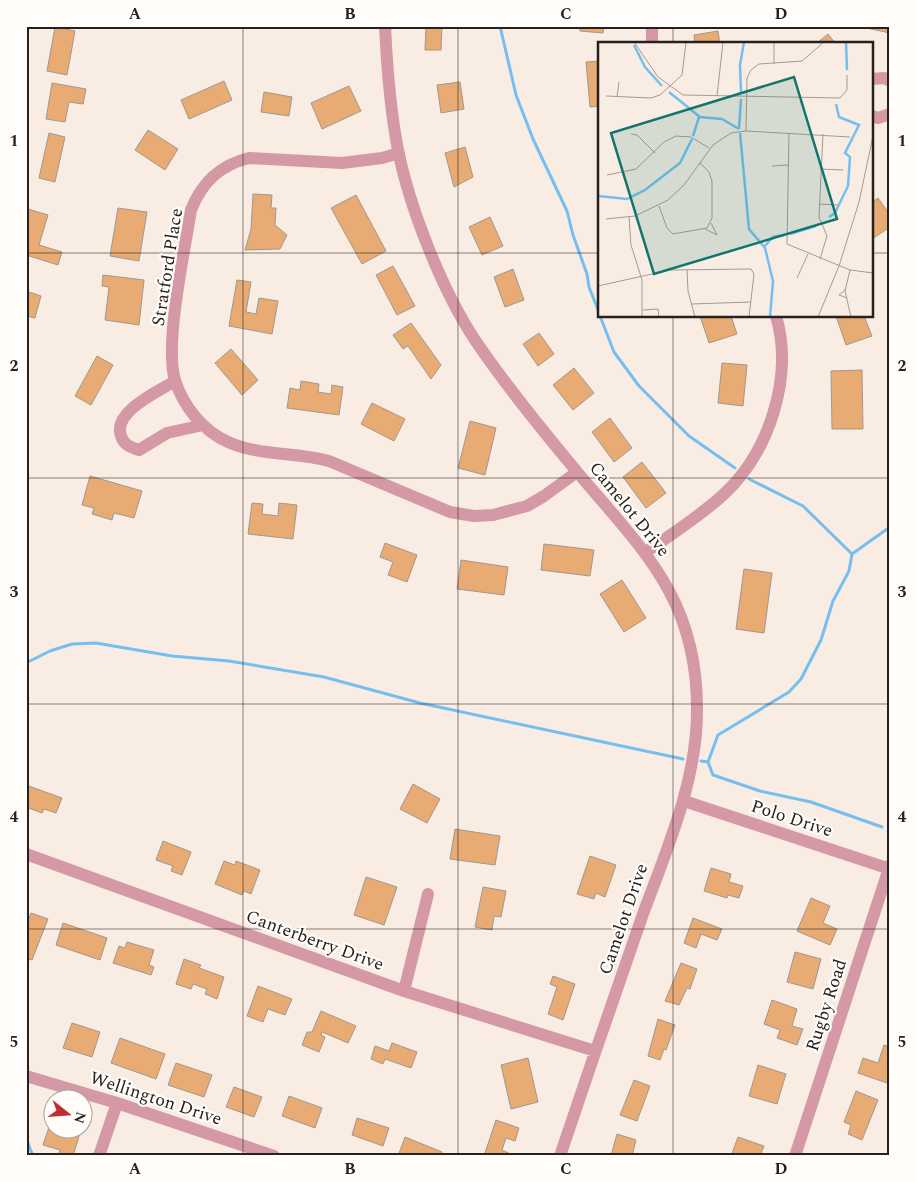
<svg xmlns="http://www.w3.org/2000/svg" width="916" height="1182" viewBox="0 0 916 1182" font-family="Spectral,serif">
<rect width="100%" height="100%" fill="#f9ede3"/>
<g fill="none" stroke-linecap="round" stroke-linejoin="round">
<path stroke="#75bff0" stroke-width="3" d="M 500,26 L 516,95 L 533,139 L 567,211 L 573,235 L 587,274 L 589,287 L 600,315
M 600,316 L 614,352 L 639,386 L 689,436 L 735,468
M 749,479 L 803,506 L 852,554
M 852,554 L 849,571 L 833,601 L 821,640 L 801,679 L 789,692 L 718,735 L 708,762 L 713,775 L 760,791 L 811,802 L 882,827
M 852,554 L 890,527
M 26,663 L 50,651 L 72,644 L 96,643 L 172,656 L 229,661 L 324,677 L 420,703 L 683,759
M 701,761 L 708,762
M 26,1138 L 33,1156"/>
</g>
<path fill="#e7ab73" stroke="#a2978e" d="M 426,26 L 442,26 L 441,50 L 425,50 Z
M 580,26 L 604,26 L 603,33 L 580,31 Z
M 890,26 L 890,33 L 862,27 L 862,26 Z
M 55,27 L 75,31 L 67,75 L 47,71 Z
M 718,31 L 720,44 L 695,44 L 694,35 Z
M 828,34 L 836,44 L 816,44 Z
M 600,61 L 600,106 L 590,107 L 586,62 Z
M 224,81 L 232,100 L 189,119 L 181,100 Z
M 460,82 L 464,109 L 441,113 L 437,85 Z
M 52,83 L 86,89 L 83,104 L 69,102 L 65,122 L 46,119 Z
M 349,86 L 361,111 L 322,129 L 311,103 Z
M 264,92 L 292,97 L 289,116 L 261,112 Z
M 148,130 L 178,149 L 165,170 L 135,150 Z
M 49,133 L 65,137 L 55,182 L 39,178 Z
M 465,147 L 473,177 L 454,187 L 445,153 Z
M 253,194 L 272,195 L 271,208 L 276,208 L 275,225 L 287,235 L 280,249 L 245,250 L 251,229 Z
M 356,195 L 386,251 L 362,264 L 331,208 Z
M 878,198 L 890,215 L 890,227 L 872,239 L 872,202 Z
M 118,208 L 147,212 L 139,261 L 110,256 Z
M 28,209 L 48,215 L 39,245 L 62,252 L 58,265 L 26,255 Z
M 490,217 L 503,246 L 482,255 L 469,227 Z
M 393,266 L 415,306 L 397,315 L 376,275 Z
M 513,269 L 524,300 L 505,307 L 494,277 Z
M 103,275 L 144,280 L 139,325 L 105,320 L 109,287 L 102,286 Z
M 237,280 L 251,282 L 246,312 L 256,314 L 259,298 L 278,301 L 272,334 L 229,326 Z
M 26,291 L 41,296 L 35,318 L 26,316 Z
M 700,316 L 731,316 L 737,334 L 709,343 Z
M 836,316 L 864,316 L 872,336 L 846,345 Z
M 411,323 L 441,365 L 431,379 L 408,346 L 403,349 L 393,335 Z
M 539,333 L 554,354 L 538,366 L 523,344 Z
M 231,349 L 258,380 L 242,395 L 215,363 Z
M 97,356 L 113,365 L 91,405 L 75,396 Z
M 722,363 L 747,365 L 743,406 L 718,403 Z
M 574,368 L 594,393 L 573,410 L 553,385 Z
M 862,370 L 863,429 L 832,429 L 831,371 Z
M 301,381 L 319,384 L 318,392 L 331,394 L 332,385 L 343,387 L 339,415 L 287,408 L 290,388 L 300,390 Z
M 372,403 L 405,419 L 394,441 L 361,424 Z
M 610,418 L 632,448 L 614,462 L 592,432 Z
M 470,421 L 496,428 L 485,475 L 458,468 Z
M 642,462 L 666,493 L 646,508 L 623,477 Z
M 90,476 L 142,491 L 134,518 L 114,513 L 112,520 L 92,514 L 94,508 L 82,505 Z
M 252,503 L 263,504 L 262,514 L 278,516 L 279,503 L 297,505 L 293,539 L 248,534 Z
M 385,543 L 417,555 L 407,582 L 388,575 L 393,562 L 380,557 Z
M 544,544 L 594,550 L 590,576 L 541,570 Z
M 461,560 L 508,567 L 504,595 L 457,589 Z
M 744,569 L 772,573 L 764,633 L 736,629 Z
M 622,580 L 646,618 L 624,632 L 600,594 Z
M 413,784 L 440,799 L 427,823 L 400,809 Z
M 26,785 L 62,798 L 56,813 L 44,809 L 42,813 L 26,807 Z
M 455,829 L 500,836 L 495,865 L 450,859 Z
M 163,841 L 191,852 L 182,875 L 171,871 L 173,866 L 156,860 Z
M 590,856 L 616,865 L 605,897 L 596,893 L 594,899 L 577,894 Z
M 224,861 L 235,865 L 236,861 L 260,870 L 251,894 L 244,891 L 242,895 L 215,884 Z
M 711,868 L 731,874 L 729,882 L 743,886 L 739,898 L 728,895 L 727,898 L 704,891 Z
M 366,877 L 397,887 L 384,925 L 354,915 Z
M 483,887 L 506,891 L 501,917 L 494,916 L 492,930 L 475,927 Z
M 811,898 L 830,906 L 823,923 L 837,929 L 830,945 L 797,931 Z
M 31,913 L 48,919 L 32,960 L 26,958 L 26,926 Z
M 693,918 L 722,929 L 717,940 L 701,934 L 696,948 L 684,943 Z
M 63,923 L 107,938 L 100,960 L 56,945 Z
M 127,942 L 154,950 L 149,965 L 154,967 L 151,975 L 113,963 L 119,946 L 125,948 Z
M 795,952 L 821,959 L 813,989 L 787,982 Z
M 184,959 L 201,965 L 199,968 L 224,977 L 217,999 L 205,994 L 207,989 L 193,984 L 191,989 L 176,984 Z
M 681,963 L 697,969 L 690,989 L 687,988 L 679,1005 L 665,1001 Z
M 553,976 L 575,984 L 563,1020 L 548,1014 L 557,987 L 550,984 Z
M 258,986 L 292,999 L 285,1015 L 268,1009 L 263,1022 L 247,1016 Z
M 772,1000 L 797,1009 L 792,1026 L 803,1029 L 797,1045 L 777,1038 L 780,1030 L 764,1024 Z
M 321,1011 L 356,1026 L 348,1043 L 322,1032 L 321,1035 L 325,1037 L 319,1052 L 302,1045 L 307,1032 L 312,1032 Z
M 658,1019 L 675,1025 L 666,1050 L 664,1049 L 660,1060 L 648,1056 Z
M 72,1023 L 100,1032 L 92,1057 L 63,1048 Z
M 120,1038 L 165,1054 L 156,1079 L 111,1063 Z
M 392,1043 L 417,1052 L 411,1068 L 385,1059 L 383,1064 L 371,1059 L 375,1046 L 389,1051 Z
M 884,1045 L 890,1047 L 890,1084 L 858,1073 L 863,1058 L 878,1063 Z
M 528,1058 L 538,1102 L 511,1109 L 501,1065 Z
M 176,1063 L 212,1075 L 204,1097 L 168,1085 Z
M 758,1065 L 786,1074 L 777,1104 L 749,1096 Z
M 634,1080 L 650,1086 L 637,1121 L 620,1115 Z
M 234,1087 L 262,1097 L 254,1117 L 226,1107 Z
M 856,1091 L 878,1100 L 862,1140 L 848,1134 L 851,1125 L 844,1122 Z
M 289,1096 L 322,1108 L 315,1128 L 282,1116 Z
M 357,1118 L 389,1128 L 383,1146 L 352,1135 Z
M 496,1120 L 519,1128 L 515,1141 L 506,1138 L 502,1150 L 515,1156 L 484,1156 Z
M 50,1124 L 52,1125 L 52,1130 L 67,1130 L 80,1133 L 73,1156 L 58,1156 L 60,1150 L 43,1145 Z
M 617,1134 L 636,1140 L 632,1156 L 611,1156 Z
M 405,1137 L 442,1152 L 441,1156 L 398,1156 Z
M 738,1137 L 764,1146 L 760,1156 L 731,1156 Z"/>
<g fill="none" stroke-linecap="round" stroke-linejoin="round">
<path stroke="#d499a4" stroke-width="12" d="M 385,26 C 387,68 390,109 398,150 C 410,209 442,290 475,340 C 506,386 542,430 578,473 C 644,551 698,600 697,711 C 697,781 667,849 643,914 C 615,995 587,1075 560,1156
M 652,26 L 652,44
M 872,79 L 884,78 L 890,81
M 872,116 L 878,118 L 890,114
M 399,153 L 382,158 L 342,163 L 249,158 C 220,165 202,182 191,210 C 185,250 164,344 175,380 C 183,406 203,431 228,442 C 259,456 296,452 329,461 L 450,512 L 474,516 L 493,515 L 527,506 L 544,496 L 577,472
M 175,381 C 159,391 112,412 121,436 C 124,445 130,447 139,450 L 167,433 L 203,425
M 646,552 C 672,534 700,516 723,495 C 769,453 794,377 776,316
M 684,801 L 890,869
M 26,854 L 404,991 L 595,1051
M 404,991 L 428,894
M 26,1076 L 117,1103 L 274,1156
M 99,1156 L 117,1103
M 795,1156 L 890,865"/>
</g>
<path fill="none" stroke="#26211e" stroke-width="1" stroke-opacity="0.55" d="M 243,26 L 243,1156M 458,26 L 458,1156M 673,26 L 673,44M 26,253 L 600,253M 872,253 L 890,253M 673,316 L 673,1156M 26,478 L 890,478M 26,704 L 890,704M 26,929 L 890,929"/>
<g text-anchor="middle" stroke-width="4.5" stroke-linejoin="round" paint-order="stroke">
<g font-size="18" fill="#26211e" stroke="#fffcfa">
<text transform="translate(167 267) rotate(-81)" y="6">Stratford Place</text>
<text transform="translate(630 509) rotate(51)" y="6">Camelot Drive</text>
<text transform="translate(792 818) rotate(18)" y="6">Polo Drive</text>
<text transform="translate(623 919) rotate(-71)" y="6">Camelot Drive</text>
<text transform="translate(315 940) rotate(20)" y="6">Canterberry Drive</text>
<text transform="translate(826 1005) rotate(-72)" y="6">Rugby Road</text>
<text transform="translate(156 1098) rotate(18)" y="6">Wellington Drive</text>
</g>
</g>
<g transform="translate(598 42)">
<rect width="275" height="275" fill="#f9ede3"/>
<path fill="none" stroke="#75bff0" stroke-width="2.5" d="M 248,0 L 249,28M 36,3 L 47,25 L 64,44M 71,50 L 102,75 L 124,77 L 141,87M 143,50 L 142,23 L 146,0M 141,87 L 143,57M 142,91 L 151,187 L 167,206 L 175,239 L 172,275M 95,94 L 101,75M 0,154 L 29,157 L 47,148 L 82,121 L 94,97M 231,175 L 237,171 L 250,144 L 252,115 L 247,111 L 261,83 L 241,75 L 238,62M 192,192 L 218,184M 166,205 L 175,195 L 186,193"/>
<path fill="none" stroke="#a59b94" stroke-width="1" d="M 36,0 L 60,35 L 85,53 L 242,56 L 249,48 L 249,33M 176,22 L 176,0M 8,54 L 53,56 L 62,53 L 84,33 L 88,0M 119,54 L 125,0M 19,55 L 21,40M 148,89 L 149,36 L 153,28 L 161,22 L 204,19 L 226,0M 191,91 L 189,202 L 252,228 L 275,231M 33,92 L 39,93 L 57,111M 174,124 L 190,123M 222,127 L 245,128M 9,133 L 38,127 L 66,100 L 78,94 L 93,95 L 111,106M 221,162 L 240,163M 61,164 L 69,186 L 75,192 L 109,186 L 114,176 L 114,139 L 111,130 L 102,121M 31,175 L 33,203 L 44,238 L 44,275M 8,177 L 37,174 L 70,158 L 86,143 L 115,103 L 133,91 L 148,89 L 252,95M 107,187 L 119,193 L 113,181M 222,217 L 229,194 L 221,175 L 225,92M 89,227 L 90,249 L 97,275M 252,228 L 247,249 L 253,275M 199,236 L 210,212M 0,244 L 72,228 L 153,227 L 156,232 L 151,275M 247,248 L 241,253 L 249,256M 93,262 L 153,260M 45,268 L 60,267 L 61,275M 220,275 L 241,224 L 261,160 L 275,94"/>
<path fill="#0f766e" fill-opacity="0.15" stroke="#0f766e" stroke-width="2.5" d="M 196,35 L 239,177 L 56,232 L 13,91 Z"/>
<rect width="275" height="275" fill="none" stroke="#26211e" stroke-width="2.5"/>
</g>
<rect width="916" height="1182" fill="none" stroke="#fffcfa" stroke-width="55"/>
<g transform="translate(68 1114) rotate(107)"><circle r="24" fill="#fffcfa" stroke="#a8a4a2"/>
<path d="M0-4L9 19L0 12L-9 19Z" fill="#be2f32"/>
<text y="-8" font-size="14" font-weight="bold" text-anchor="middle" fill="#26211e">N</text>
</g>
<rect x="28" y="28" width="860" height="1126" fill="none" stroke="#26211e" stroke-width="2"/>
<g font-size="16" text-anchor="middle" font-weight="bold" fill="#26211e">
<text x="135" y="19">A</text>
<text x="350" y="19">B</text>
<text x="566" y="19">C</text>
<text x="781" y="19">D</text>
<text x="14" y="146">1</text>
<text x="902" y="146">1</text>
<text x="14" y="371">2</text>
<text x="902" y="371">2</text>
<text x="14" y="597">3</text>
<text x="902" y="597">3</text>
<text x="14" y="822">4</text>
<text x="902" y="822">4</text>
<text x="14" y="1047">5</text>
<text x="902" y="1047">5</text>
<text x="135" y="1174">A</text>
<text x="350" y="1174">B</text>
<text x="566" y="1174">C</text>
<text x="781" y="1174">D</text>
</g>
</svg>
